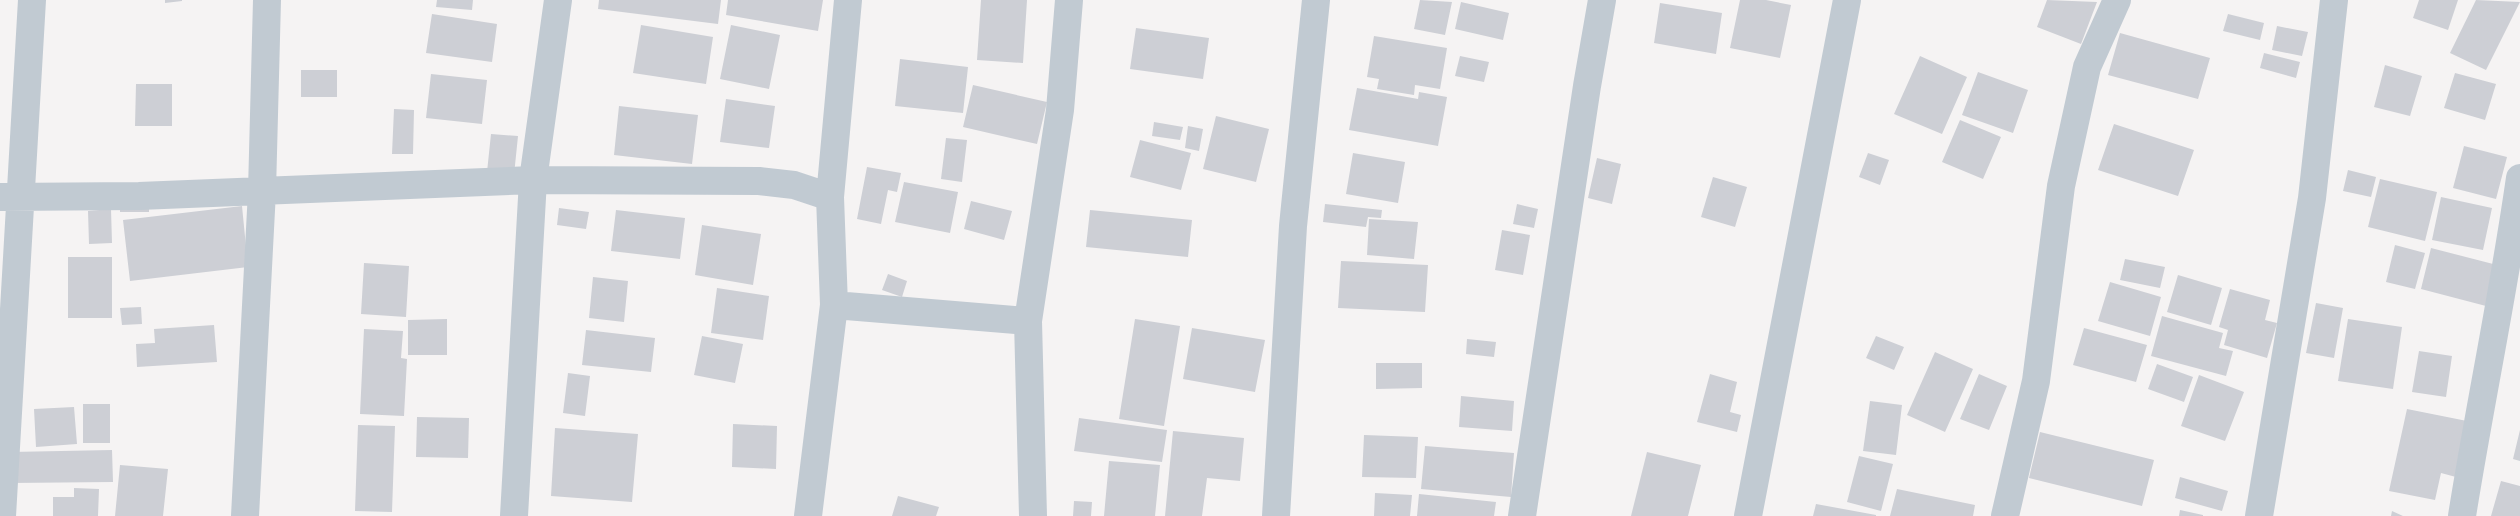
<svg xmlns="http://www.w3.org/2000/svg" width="2520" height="516" viewBox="0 0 2520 516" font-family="'Fira Sans',sans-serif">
<rect width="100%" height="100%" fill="#f5f3f3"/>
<path fill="#cdcfd5" d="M 165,0 L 182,0 L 182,1 L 165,3 Z
M 437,0 L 473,0 L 472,10 L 436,7 Z
M 599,0 L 721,0 L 718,24 L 598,9 Z
M 728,0 L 823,0 L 818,31 L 726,15 Z
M 981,0 L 1027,0 L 1023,63 L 977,60 Z
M 1420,0 L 1452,2 L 1445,35 L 1414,29 Z
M 1740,0 L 1766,0 L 1791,5 L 1780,58 L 1730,48 Z
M 2047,0 L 2097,2 L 2081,44 L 2037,27 Z
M 2419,0 L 2458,0 L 2448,30 L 2413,18 Z
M 2476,0 L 2520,2 L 2486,70 L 2450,53 Z
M 1461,2 L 1509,13 L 1503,40 L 1455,29 Z
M 1660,3 L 1722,13 L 1716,54 L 1654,43 Z
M 432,14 L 497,24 L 492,62 L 426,53 Z
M 2228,14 L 2264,23 L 2260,40 L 2223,31 Z
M 641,25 L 713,37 L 706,84 L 633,73 Z
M 731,25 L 780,35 L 769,89 L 720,79 Z
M 2277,26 L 2308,32 L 2302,56 L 2272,50 Z
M 1136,28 L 1209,38 L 1203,79 L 1130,69 Z
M 2120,33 L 2210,58 L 2198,99 L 2108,75 Z
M 1374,36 L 1447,48 L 1440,89 L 1415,85 L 1414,95 L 1377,89 L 1379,79 L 1367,77 Z
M 2264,53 L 2300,62 L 2296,78 L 2260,68 Z
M 1460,56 L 1489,62 L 1484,82 L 1455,76 Z
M 1920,56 L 1967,77 L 1942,134 L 1894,114 Z
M 900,59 L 968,67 L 963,113 L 895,106 Z
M 2385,65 L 2422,76 L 2410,116 L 2374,107 Z
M 301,70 L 337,70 L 337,97 L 301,97 Z
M 1978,72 L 2028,90 L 2013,133 L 1962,115 Z
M 2455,73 L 2496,84 L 2485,120 L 2444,108 Z
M 431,74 L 487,80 L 482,124 L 426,118 Z
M 136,84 L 172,84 L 172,126 L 135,126 Z
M 973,85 L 1047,102 L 1037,144 L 963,127 Z
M 1357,88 L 1418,99 L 1419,92 L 1447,97 L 1438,146 L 1349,130 Z
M 726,99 L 775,106 L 769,148 L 720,142 Z
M 619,106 L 698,115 L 692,164 L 614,155 Z
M 394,109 L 414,110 L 413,154 L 392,154 Z
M 1216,116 L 1269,129 L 1256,182 L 1203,169 Z
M 1960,120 L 2001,137 L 1983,179 L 1942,162 Z
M 1154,122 L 1183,127 L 1180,140 L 1152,136 Z
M 2114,124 L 2194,150 L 2178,196 L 2098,170 Z
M 1188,126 L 1203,129 L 1199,151 L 1185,148 Z
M 491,134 L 518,136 L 514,175 L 487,172 Z
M 946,138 L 967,140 L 962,182 L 941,179 Z
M 1140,140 L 1191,153 L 1181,190 L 1130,177 Z
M 2464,146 L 2507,157 L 2496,199 L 2453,188 Z
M 1353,153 L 1405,162 L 1398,203 L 1346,194 Z
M 1868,153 L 1889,160 L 1880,185 L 1859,177 Z
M 1597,158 L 1621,164 L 1612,204 L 1588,198 Z
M 867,167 L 901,173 L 897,192 L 888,190 L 881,224 L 857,219 Z
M 2348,170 L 2376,177 L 2371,197 L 2343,191 Z
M 1713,177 L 1747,187 L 1735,227 L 1701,217 Z
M 2380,179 L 2437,192 L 2425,241 L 2368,227 Z
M 904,182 L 958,192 L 950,233 L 895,222 Z
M 2441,197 L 2492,208 L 2483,250 L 2432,240 Z
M 120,198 L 149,198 L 149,212 L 120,212 Z
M 971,201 L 1012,211 L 1004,240 L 964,229 Z
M 1325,204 L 1382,210 L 1381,218 L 1368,217 L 1366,227 L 1323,222 Z
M 1517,204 L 1538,209 L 1534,228 L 1513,224 Z
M 242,206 L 248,267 L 130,281 L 123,220 Z
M 559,208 L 589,212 L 586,229 L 557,225 Z
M 111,209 L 112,243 L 89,244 L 88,211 Z
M 616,210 L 685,218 L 680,259 L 611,251 Z
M 1090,210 L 1192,220 L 1188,257 L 1086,247 Z
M 1369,219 L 1418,222 L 1414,259 L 1367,255 Z
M 702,225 L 761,234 L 753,285 L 695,275 Z
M 1502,230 L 1530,235 L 1523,275 L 1495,270 Z
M 2395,245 L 2425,253 L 2415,289 L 2386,282 Z
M 2431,248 L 2497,265 L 2486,306 L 2421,289 Z
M 68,257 L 112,257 L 112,318 L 68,318 Z
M 2125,259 L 2165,267 L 2160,288 L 2120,280 Z
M 1341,261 L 1428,265 L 1425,312 L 1338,308 Z
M 364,263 L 409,266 L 406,317 L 361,314 Z
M 888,274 L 907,281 L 902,297 L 882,290 Z
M 2178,275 L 2222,288 L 2211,325 L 2167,312 Z
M 593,277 L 628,281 L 624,322 L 589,318 Z
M 2110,282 L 2161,297 L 2150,336 L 2098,321 Z
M 717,288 L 769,296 L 763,340 L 711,333 Z
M 2230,289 L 2270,300 L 2265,320 L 2277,323 L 2267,358 L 2224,345 L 2228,330 L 2219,327 Z
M 2316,303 L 2343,308 L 2334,358 L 2306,353 Z
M 141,307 L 142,324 L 122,325 L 120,308 Z
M 2162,316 L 2223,333 L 2219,348 L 2233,351 L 2226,376 L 2151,356 Z
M 447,319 L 447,355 L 408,355 L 408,320 Z
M 1135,319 L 1180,326 L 1164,426 L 1119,419 Z
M 2348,319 L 2402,327 L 2393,389 L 2338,381 Z
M 214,325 L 217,362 L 137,367 L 136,344 L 155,343 L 154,329 Z
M 1192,328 L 1265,340 L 1255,392 L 1183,379 Z
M 2084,328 L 2147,345 L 2136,382 L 2073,365 Z
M 364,329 L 403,331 L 401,358 L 407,359 L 404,416 L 360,414 Z
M 586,330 L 655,338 L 651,372 L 582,365 Z
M 702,336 L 743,344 L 735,383 L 694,375 Z
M 1876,336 L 1904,347 L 1894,370 L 1866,358 Z
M 1467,339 L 1496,342 L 1494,357 L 1466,354 Z
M 2419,351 L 2452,356 L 2446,397 L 2412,392 Z
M 1935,352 L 1973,369 L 1945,432 L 1907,415 Z
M 1376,363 L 1422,363 L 1422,388 L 1376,389 Z
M 2157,364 L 2193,377 L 2184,402 L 2148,389 Z
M 568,373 L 590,376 L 585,416 L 563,413 Z
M 1710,374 L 1737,382 L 1730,412 L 1741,415 L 1737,432 L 1697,422 Z
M 1979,374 L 2007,386 L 1989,430 L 1960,419 Z
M 2199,375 L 2244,392 L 2225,441 L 2181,426 Z
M 1461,396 L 1514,401 L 1512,431 L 1459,427 Z
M 1870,401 L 1902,405 L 1896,455 L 1863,451 Z
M 83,404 L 110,404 L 110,443 L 83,443 Z
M 74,407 L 77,444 L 36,447 L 34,409 Z
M 2407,409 L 2467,421 L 2456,477 L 2441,473 L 2435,500 L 2389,491 Z
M 417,417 L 469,418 L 468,458 L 416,457 Z
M 1079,418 L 1167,430 L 1162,462 L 1074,451 Z
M 733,424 L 777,426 L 776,469 L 732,467 Z
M 358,425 L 395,426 L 392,512 L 355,511 Z
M 555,428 L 638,434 L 632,502 L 551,496 Z
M 2520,430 L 2520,461 L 2513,459 Z
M 1173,431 L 1244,438 L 1240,481 L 1207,478 L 1202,516 L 1165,516 Z
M 2040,432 L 2154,460 L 2142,506 L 2029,478 Z
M 1364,435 L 1418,437 L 1416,478 L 1362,477 Z
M 1425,446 L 1514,453 L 1511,497 L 1421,489 Z
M 112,450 L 113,482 L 10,483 L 10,452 Z
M 1647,452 L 1701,465 L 1688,516 L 1631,516 Z
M 1859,456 L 1893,464 L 1881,511 L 1847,502 Z
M 1109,461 L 1160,465 L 1155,516 L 1104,516 Z
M 120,465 L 168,469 L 163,516 L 115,516 Z
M 2180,477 L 2228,491 L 2222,511 L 2175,498 Z
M 2501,481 L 2520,486 L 2520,516 L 2491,516 Z
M 74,488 L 99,489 L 98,516 L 53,516 L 53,497 L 74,497 Z
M 1897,489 L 1975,505 L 1973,516 L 1890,516 Z
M 1375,493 L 1412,495 L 1410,516 L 1374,516 Z
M 1419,494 L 1496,502 L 1494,516 L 1417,516 Z
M 898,496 L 939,507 L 936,516 L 892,516 Z
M 1074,501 L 1092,502 L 1091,516 L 1073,516 Z
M 1816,504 L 1876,515 L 1876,516 L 1813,516 Z
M 2180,510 L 2203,515 L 2203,516 L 2179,516 Z
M 2392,511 L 2403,516 L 2391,516 Z"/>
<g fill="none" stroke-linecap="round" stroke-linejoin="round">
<path stroke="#c1cad2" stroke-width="28" d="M 0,197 L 139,196 L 533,180 L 759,181 L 794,185 L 830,197
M 834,305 L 1028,321
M 2,516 L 32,0
M 245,516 L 262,191 L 267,0
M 514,516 L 533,180 L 558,0
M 808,516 L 834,305 L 830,197 L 848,0
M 1033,516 L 1028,321 L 1060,110 L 1069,0
M 1276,516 L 1293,226 L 1316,0
M 1522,516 L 1587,86 L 1602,0
M 1748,516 L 1847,0
M 2005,516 L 2036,381 L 2061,186 L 2087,67 L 2117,0
M 2259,516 L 2312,198 L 2334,0
M 2462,516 C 2480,403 2504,291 2520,178"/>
</g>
</svg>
